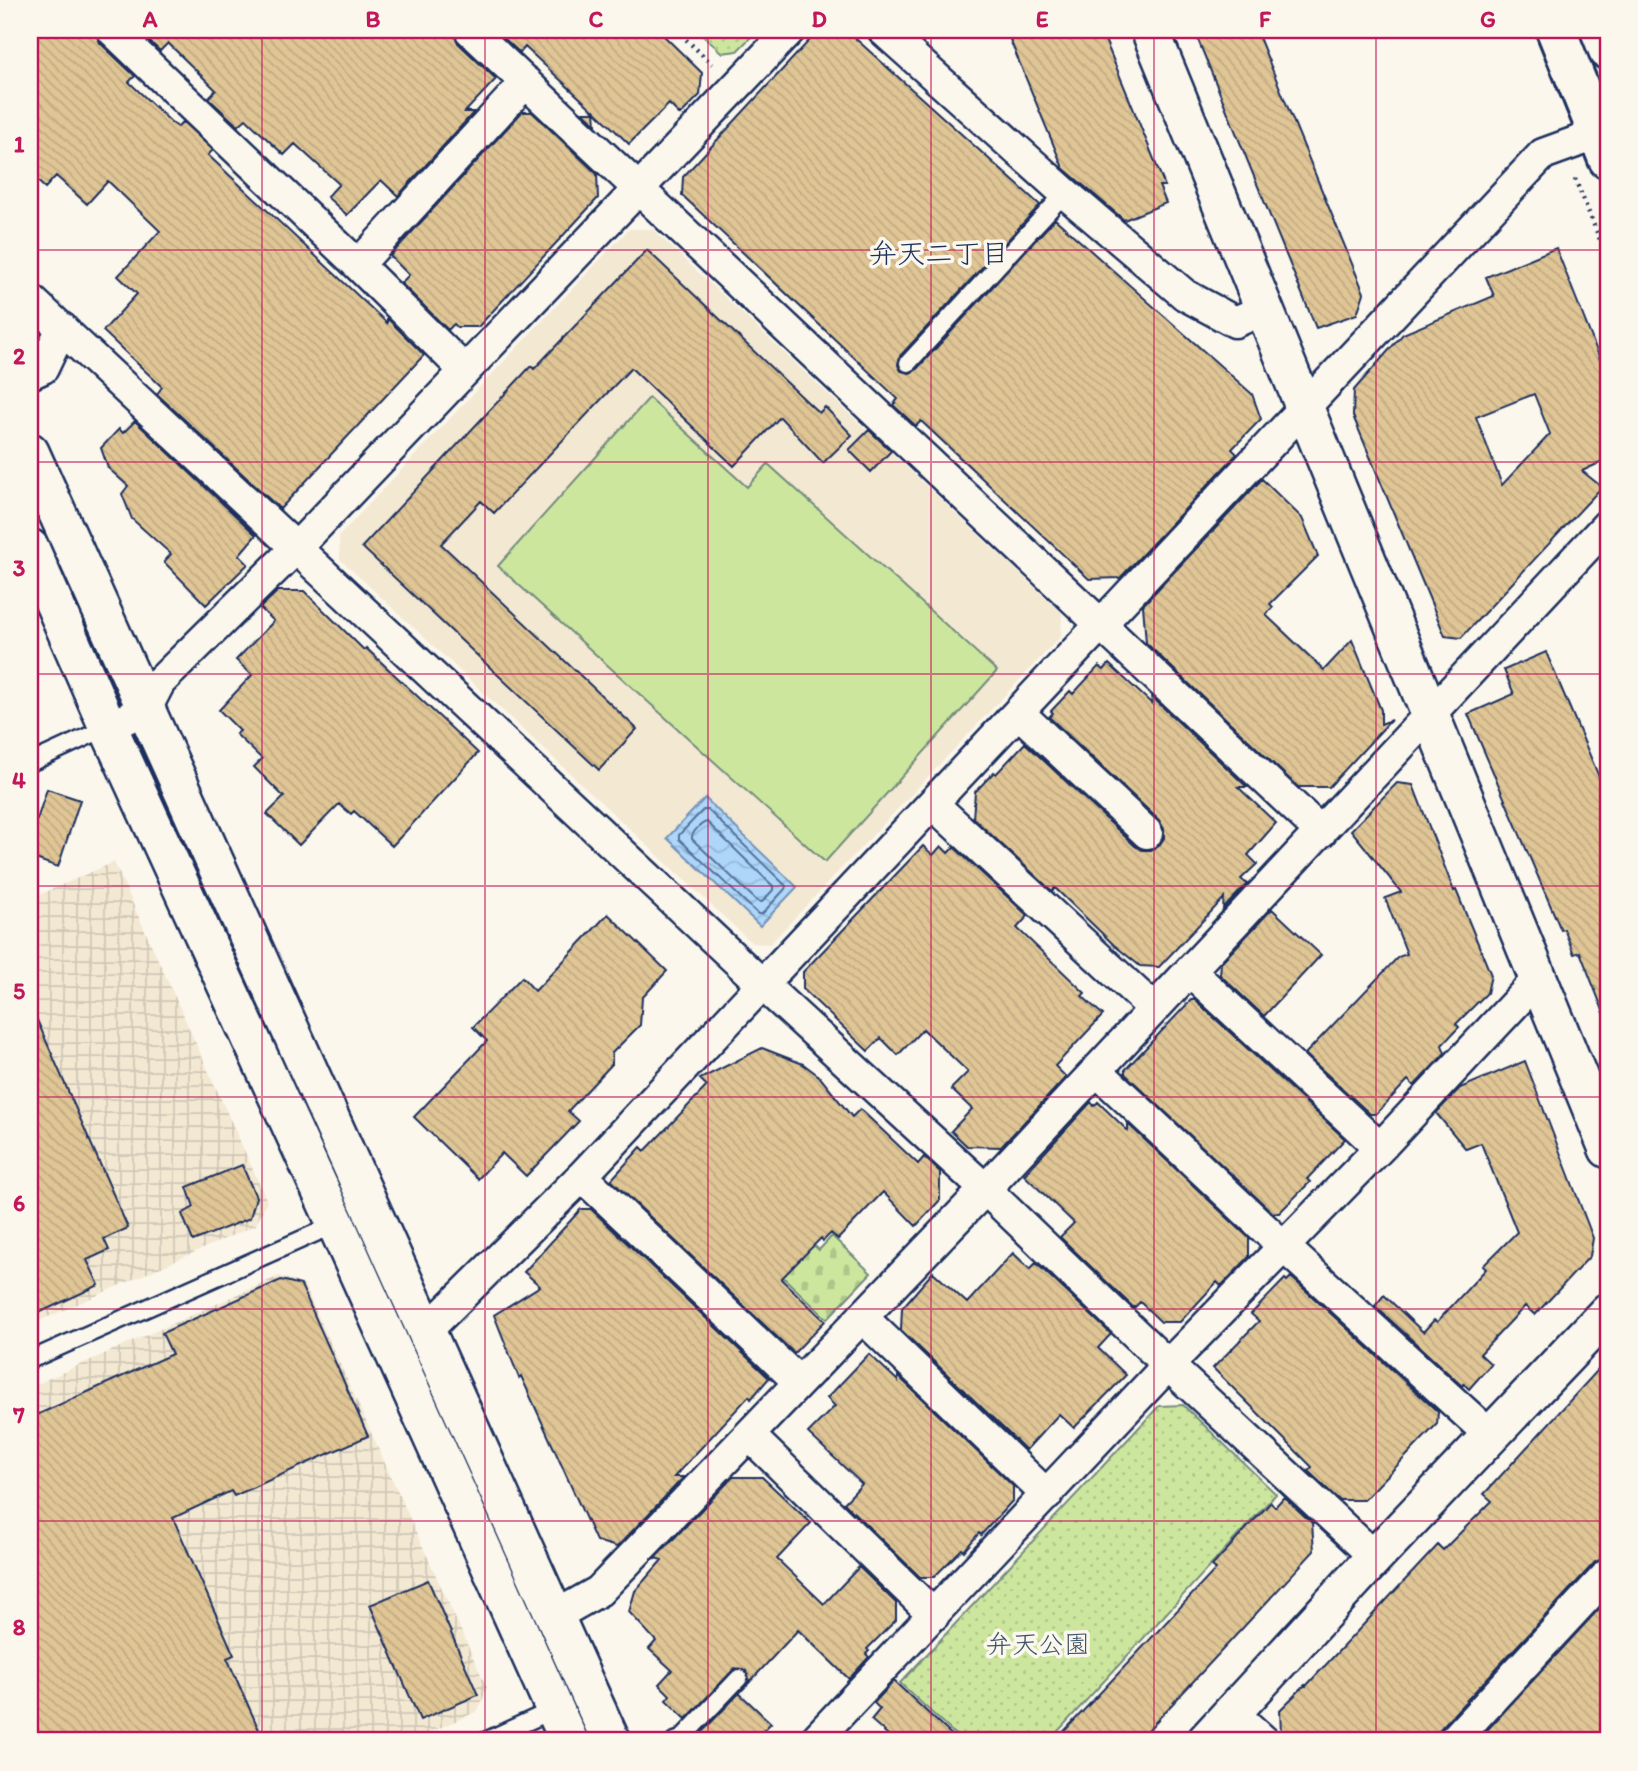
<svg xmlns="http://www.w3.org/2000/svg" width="1638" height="1771" viewBox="0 0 1638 1771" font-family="Itim,'Klee One',sans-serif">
<defs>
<pattern id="industrial-grid" width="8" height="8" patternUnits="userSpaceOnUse" patternTransform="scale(1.75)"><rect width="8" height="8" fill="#f3e8d2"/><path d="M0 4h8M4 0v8" fill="none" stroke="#d0c7b7"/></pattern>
<pattern id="green-dots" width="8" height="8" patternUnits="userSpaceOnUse" patternTransform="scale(1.75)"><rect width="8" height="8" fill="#cce79d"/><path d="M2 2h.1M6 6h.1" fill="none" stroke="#afc68a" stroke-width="1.8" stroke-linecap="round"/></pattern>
<pattern id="cemetery-stones" width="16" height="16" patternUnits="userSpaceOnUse" patternTransform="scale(1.75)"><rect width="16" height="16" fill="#cce79d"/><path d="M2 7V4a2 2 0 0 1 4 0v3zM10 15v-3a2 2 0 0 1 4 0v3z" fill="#afc68a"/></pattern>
<pattern id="water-waves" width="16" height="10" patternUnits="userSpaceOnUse" patternTransform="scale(1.75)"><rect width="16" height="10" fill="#add6f8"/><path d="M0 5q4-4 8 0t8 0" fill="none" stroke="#94b8d7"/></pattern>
<pattern id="building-back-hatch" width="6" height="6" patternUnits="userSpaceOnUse" patternTransform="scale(1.75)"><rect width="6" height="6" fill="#e0c595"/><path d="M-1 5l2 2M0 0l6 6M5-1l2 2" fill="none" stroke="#c0aa83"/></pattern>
</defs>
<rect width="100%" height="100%" fill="#fbf7ec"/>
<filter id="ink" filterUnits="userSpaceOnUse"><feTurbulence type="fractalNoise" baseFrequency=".0143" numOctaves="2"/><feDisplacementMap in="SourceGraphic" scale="14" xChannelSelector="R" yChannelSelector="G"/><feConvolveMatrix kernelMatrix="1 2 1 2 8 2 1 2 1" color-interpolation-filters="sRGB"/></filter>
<g filter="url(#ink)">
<path fill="#f3e8d2" d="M 629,229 L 652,229 L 1062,613 L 1061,636 L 770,944 L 752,943 L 340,559 L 339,536 Z"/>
<path fill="url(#industrial-grid)" d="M 114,862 L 267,1201 L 256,1225 L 30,1325 L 30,899 Z
M 279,1276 L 304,1285 L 487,1688 L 478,1711 L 410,1741 L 30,1741 L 30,1387 Z"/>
<path fill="url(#green-dots)" stroke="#748b7e" stroke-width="2" d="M 697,30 L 758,30 L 737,51 L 722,53 Z
M 1183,1405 L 1276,1494 L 1049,1741 L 962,1741 L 900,1683 L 1159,1406 Z"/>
<path fill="url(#cemetery-stones)" stroke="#748b7e" stroke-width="2" d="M 770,1204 L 819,1250 L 832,1236 L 871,1273 L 827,1319 L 740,1236 Z"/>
<path fill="#cce79d" stroke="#748b7e" stroke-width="2" d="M 649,398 L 747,487 L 768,464 L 997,671 L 825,862 L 498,566 Z"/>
<path fill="url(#water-waves)" stroke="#7393ba" stroke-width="2" d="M 705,798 L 797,887 L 760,926 L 667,838 Z"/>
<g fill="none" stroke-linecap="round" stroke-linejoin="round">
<path stroke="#55729c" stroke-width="2" d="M 703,810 L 708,810 L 786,886 L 785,889 L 762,914 L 758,914 L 679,839 L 679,835 Z
M 707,822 L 773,886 L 773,890 L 762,902 L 757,901 L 692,839 C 691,833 701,823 707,822 Z"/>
</g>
<path fill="url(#building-back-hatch)" stroke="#1b2f5e" stroke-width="2" fill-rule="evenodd" d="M 30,30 L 95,30 L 100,43 L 135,76 L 129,82 L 172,123 L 178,127 L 183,122 L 213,150 L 208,155 L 387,323 L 387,318 L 424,355 L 280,509 L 157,394 L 162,387 L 103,331 L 137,294 L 118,276 L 160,231 L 108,181 L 87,204 L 56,176 L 45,188 L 30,174 Z
M 137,30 L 453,30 L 458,43 L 496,79 L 465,112 L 474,112 L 398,196 L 381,180 L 347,215 L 327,197 L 339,184 L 295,144 L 284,155 L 246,119 L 238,126 L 208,98 L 216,90 L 168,43 L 160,51 Z
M 495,30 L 658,30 L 702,73 L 700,95 L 680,115 L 669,104 L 629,144 L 595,111 L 596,124 L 583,112 L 595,112 L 525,47 L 520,53 Z
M 819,30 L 846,30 L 1040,205 L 900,356 L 898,365 L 901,371 L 910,373 L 916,370 L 1055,219 L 1252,394 L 1261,419 L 1232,449 L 1237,454 L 1120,578 L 1089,579 L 921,421 L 916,426 L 893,405 L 898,399 L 682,195 L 683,177 Z
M 1006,30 L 1101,30 L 1165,186 L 1159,186 L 1166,203 L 1124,220 L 1063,168 Z
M 1194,30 L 1256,30 L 1364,293 L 1357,314 L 1316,328 Z
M 522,112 L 532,112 L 597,174 L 598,198 L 478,327 L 457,327 L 454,324 L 448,330 L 401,283 L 409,275 L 390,256 Z
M 1556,248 L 1608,379 L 1608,459 L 1582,471 L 1602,487 L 1461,638 L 1445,636 L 1353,416 L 1354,390 L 1403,334 L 1494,296 L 1486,277 ZM 1534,394 L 1550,434 L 1502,485 L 1476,417 Z
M 647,250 L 819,413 L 825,407 L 852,435 L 823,463 L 780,417 L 734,466 L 631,368 L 494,513 L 481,501 L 441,544 L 637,729 L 599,770 L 362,547 L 531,366 L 534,369 Z
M 135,421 L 256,535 L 239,555 L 248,564 L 206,605 L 164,562 L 171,554 L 132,519 L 122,494 L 128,486 L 108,468 L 101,448 L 119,429 L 123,433 Z
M 869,430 L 891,451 L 871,472 L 849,450 Z
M 1262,479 L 1302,518 L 1318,556 L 1270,604 L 1273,607 L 1266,615 L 1324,670 L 1352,640 L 1381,710 L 1381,724 L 1391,720 L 1329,787 L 1298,787 L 1146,643 L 1143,605 Z
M 278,591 L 304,591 L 364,650 L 366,648 L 478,753 L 392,846 L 354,811 L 351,814 L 339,804 L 299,845 L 267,814 L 284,797 L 254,767 L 262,759 L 236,734 L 240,731 L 219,710 L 252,675 L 236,660 L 274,621 L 260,608 Z
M 1546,652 L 1608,798 L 1608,1018 L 1606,1018 L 1580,952 L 1574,954 L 1564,929 L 1561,930 L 1468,714 L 1514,694 L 1504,670 Z
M 1109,664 L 1152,704 L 1151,696 L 1247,787 L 1238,787 L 1276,823 L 1248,855 L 1257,864 L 1241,879 L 1247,884 L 1223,909 L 1224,898 L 1159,967 L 1140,966 L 1114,945 L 1055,888 L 1052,891 L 973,818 L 975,792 L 994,772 L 996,774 L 1025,743 L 1135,846 L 1142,850 L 1151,850 L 1160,844 L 1164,838 L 1164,829 L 1159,820 L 1049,717 L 1053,713 L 1051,711 L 1070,691 L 1073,694 L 1099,666 L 1104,670 Z
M 1397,783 L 1413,785 L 1454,891 L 1456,890 L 1491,975 L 1487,993 L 1456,1024 L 1459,1027 L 1442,1045 L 1445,1053 L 1414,1086 L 1408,1080 L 1376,1114 L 1370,1114 L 1305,1054 L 1398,957 L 1407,954 L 1385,898 L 1401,892 L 1351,830 Z
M 47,789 L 80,800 L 58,867 L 30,857 L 30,841 Z
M 923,846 L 933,855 L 941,846 L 948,853 L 954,847 L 1028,916 L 1017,928 L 1085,993 L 1082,996 L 1103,1015 L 1055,1066 L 1066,1077 L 1001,1147 L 967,1146 L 951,1131 L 972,1109 L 951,1089 L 968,1072 L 923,1029 L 898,1055 L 881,1038 L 868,1051 L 803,989 L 803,972 Z
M 1272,909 L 1321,955 L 1264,1016 L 1220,975 L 1221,963 Z
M 608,914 L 667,971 L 642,998 L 640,1025 L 612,1053 L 612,1064 L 568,1111 L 579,1121 L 526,1176 L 502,1153 L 478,1179 L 414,1117 L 487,1041 L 473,1027 L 522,977 L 535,991 Z
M 1191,1000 L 1195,1000 L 1345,1139 L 1307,1179 L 1310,1182 L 1279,1213 L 1273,1213 L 1125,1074 L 1125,1070 Z
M 30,1004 L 128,1228 L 104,1239 L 109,1250 L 87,1260 L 99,1285 L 30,1317 Z
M 762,1048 L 803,1064 L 819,1076 L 852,1117 L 860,1109 L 918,1164 L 924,1157 L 940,1172 L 940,1200 L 916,1226 L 883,1192 L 838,1239 L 831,1233 L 823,1241 L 821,1238 L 781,1279 L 825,1321 L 794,1353 L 611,1180 L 641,1147 L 645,1151 L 707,1086 L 700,1079 Z
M 1525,1061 L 1593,1238 L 1590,1256 L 1535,1315 L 1525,1306 L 1480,1354 L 1491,1364 L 1469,1389 L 1464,1384 L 1462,1386 L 1375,1306 L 1384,1295 L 1423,1332 L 1434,1320 L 1437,1322 L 1486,1269 L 1483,1266 L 1517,1232 L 1481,1143 L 1466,1149 L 1436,1113 L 1460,1088 Z
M 1091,1102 L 1094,1106 L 1098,1102 L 1128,1131 L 1128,1124 L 1249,1238 L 1249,1257 L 1221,1286 L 1217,1282 L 1180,1322 L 1161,1322 L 1140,1302 L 1134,1308 L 1060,1237 L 1074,1223 L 1024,1175 Z
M 242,1165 L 256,1197 L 250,1218 L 193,1241 L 182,1214 L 194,1207 L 187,1187 Z
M 581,1209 L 591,1209 L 769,1378 L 751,1399 L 749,1396 L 674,1477 L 684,1477 L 617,1547 L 596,1541 L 521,1376 L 519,1378 L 494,1315 L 540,1286 L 524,1272 Z
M 1013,1253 L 1030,1269 L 1036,1263 L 1111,1334 L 1098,1348 L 1126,1375 L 1074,1428 L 1059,1414 L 1026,1450 L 901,1330 L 902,1308 L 933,1272 L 967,1303 Z
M 1291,1277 L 1438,1412 L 1437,1424 L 1364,1500 L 1339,1500 L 1308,1471 L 1312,1467 L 1213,1368 L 1259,1321 L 1251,1314 L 1285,1279 L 1287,1281 Z
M 281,1280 L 301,1285 L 368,1436 L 234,1496 L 231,1491 L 173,1518 L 234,1655 L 227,1658 L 264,1741 L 30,1741 L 30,1418 L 172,1354 L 162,1333 Z
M 869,1354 L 898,1381 L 898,1376 L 1013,1486 L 1013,1500 L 981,1535 L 979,1533 L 964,1551 L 962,1549 L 934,1577 L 920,1577 L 844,1503 L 862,1484 L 808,1433 L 835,1406 L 827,1398 Z
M 1608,1359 L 1608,1557 L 1595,1562 L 1440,1729 L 1436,1741 L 1289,1741 L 1281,1733 L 1280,1710 L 1305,1685 L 1306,1686 L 1438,1545 L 1443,1550 L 1492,1501 L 1484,1494 Z
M 733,1477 L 762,1477 L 811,1523 L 777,1559 L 824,1604 L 859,1567 L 896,1603 L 896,1620 L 867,1649 L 869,1651 L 866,1654 L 869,1657 L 849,1679 L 798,1630 L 747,1685 L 749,1680 L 747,1671 L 735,1668 L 686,1719 L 666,1700 L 670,1695 L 659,1684 L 672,1670 L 649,1649 L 656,1641 L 629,1612 L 635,1591 L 662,1560 L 655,1558 Z
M 1284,1497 L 1312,1523 L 1314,1551 L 1138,1741 L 1055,1741 L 1216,1569 L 1212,1566 L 1271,1502 L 1275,1507 Z
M 428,1580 L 478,1695 L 420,1720 L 370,1605 Z
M 1608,1599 L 1608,1741 L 1477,1741 Z
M 894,1681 L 958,1741 L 895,1741 L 871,1720 L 880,1709 L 874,1703 Z
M 747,1685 L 739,1693 L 771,1723 L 753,1741 L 709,1741 L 701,1733 Z"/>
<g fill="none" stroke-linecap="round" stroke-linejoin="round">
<defs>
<path id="service" d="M 908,363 L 1065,193
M 30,763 L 108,727
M 30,1360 L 336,1224
M 485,1741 L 555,1709
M 675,1741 L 681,1739 L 739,1678"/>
<path id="minor" d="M 112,30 L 358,265 L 465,371
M 470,30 L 1321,832
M 883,30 L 1065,193 L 1185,295 L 1235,322 L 1265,309
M 358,265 L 526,82
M 30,299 L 763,985 L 985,1189 L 1168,1365 L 1375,1557
M 30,374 L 43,368 L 62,328
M 1019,713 L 1147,833
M 108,727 L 146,709 L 160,682 L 297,547 L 790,30
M 933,804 L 1154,1009
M 1190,971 L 1380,1148
M 1096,1070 L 1283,1246 L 1491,1436
M 582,1176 L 799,1382
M 862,1317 L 1047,1495
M 426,1331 L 582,1176 L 1543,154 L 1598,134
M 749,1435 L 934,1615
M 555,1616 L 599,1591 L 992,1182 L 1608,524
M 1233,1713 L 1264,1741
M 814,1741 L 1168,1365 L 1380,1148 L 1538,979
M 1453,1741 L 1608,1574"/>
<path id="tertiary" d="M 1150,30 L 1608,1149
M 30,452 L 611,1741
M 30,548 L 108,727 L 336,1224 L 569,1741
M 1206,1741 L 1375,1557 L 1608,1312"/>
<path id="primary" d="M 1556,30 L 1608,159"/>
<path id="motorway" d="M 1600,30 L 1608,50"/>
</defs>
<use href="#service" stroke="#1b2f5e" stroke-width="21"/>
<use href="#minor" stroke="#1b2f5e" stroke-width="35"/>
<use href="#tertiary" stroke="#1b2f5e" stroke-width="42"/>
<use href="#primary" stroke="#1b2f5e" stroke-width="44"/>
<use href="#motorway" stroke="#1b2f5e" stroke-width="44"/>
<path stroke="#1b2f5e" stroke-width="4.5" stroke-dasharray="2 5" stroke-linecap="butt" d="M 676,30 L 712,64
M 1514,30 L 1519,42
M 1575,179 L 1608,259"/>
<use href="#service" stroke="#fbf7ec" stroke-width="16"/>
<use href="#minor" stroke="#fbf7ec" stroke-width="30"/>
<use href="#tertiary" stroke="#fbf7ec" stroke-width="37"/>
<use href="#primary" stroke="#fbf7ec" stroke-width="38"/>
<use href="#motorway" stroke="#fbf7ec" stroke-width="38"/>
</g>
</g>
<path fill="none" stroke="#c2185b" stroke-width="2" stroke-opacity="0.55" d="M 262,30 L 262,1741M 485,30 L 485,1741M 708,30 L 708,1741M 931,30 L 931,1741M 1154,30 L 1154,1741M 1376,30 L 1376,1741M 30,250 L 1608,250M 30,462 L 1608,462M 30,674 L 1608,674M 30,886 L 1608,886M 30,1097 L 1608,1097M 30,1309 L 1608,1309M 30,1521 L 1608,1521"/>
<g text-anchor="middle" stroke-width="7" stroke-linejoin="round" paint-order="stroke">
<g font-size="26" fill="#3e546b" stroke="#fbf7ec">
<text x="1038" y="1653">弁天公園</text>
</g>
<g font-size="28" fill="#1b2f5e" stroke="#fbf7ec">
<text x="939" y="263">弁天二丁目</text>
</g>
</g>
<rect width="1638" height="1771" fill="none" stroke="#fbf7ec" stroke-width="77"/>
<rect x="38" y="38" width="1562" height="1694" fill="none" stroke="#c2185b" stroke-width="2.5"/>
<g font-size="23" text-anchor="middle" font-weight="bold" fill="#c2185b">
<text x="150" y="27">A</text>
<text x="373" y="27">B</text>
<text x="596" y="27">C</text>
<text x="819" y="27">D</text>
<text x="1042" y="27">E</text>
<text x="1265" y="27">F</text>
<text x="1488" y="27">G</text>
<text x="19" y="152">1</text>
<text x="19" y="364">2</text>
<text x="19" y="576">3</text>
<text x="19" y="788">4</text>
<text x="19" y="999">5</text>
<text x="19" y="1211">6</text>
<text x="19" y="1423">7</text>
<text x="19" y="1635">8</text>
</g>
</svg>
